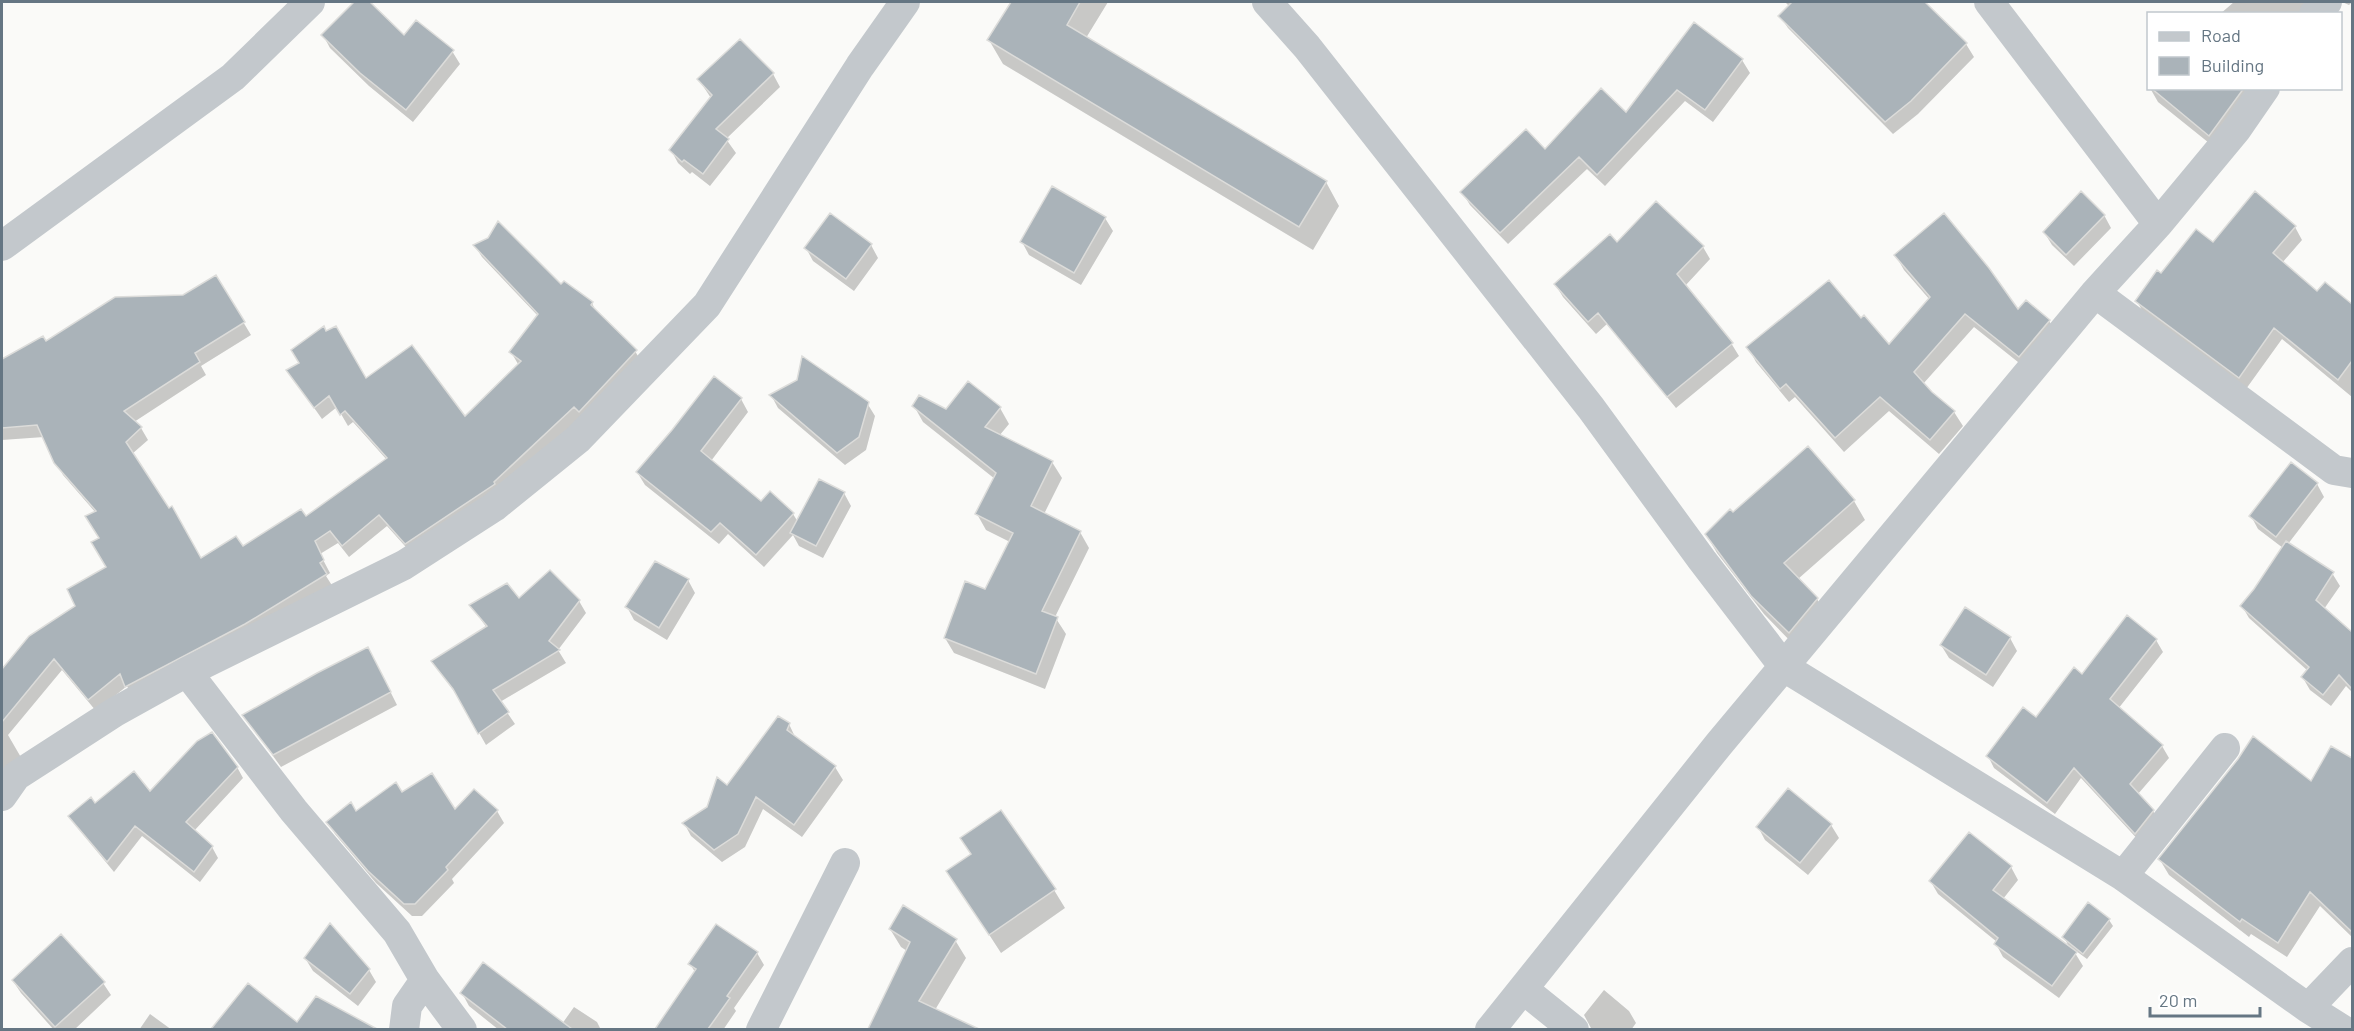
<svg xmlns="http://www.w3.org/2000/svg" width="2354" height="1031" viewBox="0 0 2354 1031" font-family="Barlow,sans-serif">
<rect width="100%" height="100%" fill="#fafaf8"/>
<path fill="#0003" d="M 356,2 L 367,2 L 404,37 L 452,51 L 460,64 L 413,122 L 369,86 L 330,48 L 323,35 Z
M 1012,2 L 1108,2 L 1086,38 L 1326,182 L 1339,206 L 1313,250 L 1003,64 L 989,40 Z
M 1785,2 L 1923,2 L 1966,44 L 1974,57 L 1918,114 L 1893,134 L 1788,28 L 1780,16 L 1789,6 Z
M 2234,2 L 2332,2 L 2317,14 L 2220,14 Z
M 2342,2 L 2352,2 L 2349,5 Z
M 1695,24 L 1742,60 L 1750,73 L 1713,122 L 1685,101 L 1605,186 L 1587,169 L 1508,244 L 1470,205 L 1462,192 L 1545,151 L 1626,114 Z
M 773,74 L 780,87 L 726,139 L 736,153 L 710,186 L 692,172 L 690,174 L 678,163 L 671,150 L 711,98 L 699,80 Z
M 2150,88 L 2253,88 L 2219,151 L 2158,102 Z
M 2104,215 L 2111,228 L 2074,266 L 2052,245 L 2044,232 Z
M 1105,218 L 1113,231 L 1081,285 L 1029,255 L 1022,242 Z
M 2295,227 L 2302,240 L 2282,263 L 2317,293 L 2325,284 L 2352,305 L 2352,397 L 2282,339 L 2246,389 L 2144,314 L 2137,301 L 2162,275 L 2213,244 Z
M 871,245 L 878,258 L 854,291 L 813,261 L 806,248 Z
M 1617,245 L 1703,247 L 1710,259 L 1685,286 L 1731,343 L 1739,356 L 1676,408 L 1607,324 L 1596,334 L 1563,297 L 1555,284 Z
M 475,246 L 561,286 L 592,303 L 597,314 L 635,351 L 642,363 L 586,423 L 413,555 L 387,526 L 349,557 L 338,543 L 320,554 L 330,573 L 326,576 L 333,587 L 133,698 L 127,686 L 96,711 L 62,670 L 8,735 L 26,766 L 2,784 L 2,671 L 30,638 L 77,606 L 108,568 L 96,513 L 63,475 L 44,437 L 2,440 L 2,361 L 42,338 L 46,343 L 184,297 L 216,277 L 251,335 L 201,366 L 206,375 L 134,422 L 141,428 L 148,440 L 132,454 L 201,560 L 242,548 L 305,519 L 387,460 L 353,422 L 348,426 L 337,407 L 322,419 L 288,371 L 366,380 L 465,419 L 518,364 L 511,352 L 538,316 L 482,257 Z
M 1896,256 L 2018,312 L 2049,321 L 2058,335 L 2028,370 L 1974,327 L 1923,384 L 1954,412 L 1963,426 L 1939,454 L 1889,411 L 1844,452 L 1795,397 L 1789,402 L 1756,362 L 1748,347 L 1861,320 L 1889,346 L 1930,300 L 1904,270 Z
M 771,395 L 867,403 L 875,416 L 866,450 L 845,465 L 778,408 Z
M 741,399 L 748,412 L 711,461 L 761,503 L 793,514 L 798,522 L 844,493 L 851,506 L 823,558 L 799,546 L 793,535 L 764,567 L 728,534 L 719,544 L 645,485 L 637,472 Z
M 914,406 L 946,410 L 1000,408 L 1009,424 L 999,436 L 1052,462 L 1062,478 L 1044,514 L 1080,532 L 1089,548 L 1055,617 L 1066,634 L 1045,689 L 954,653 L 945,638 L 985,591 L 1010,542 L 986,530 L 977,514 L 995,479 L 923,422 Z
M 2317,484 L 2324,497 L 2288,544 L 2332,573 L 2340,586 L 2324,609 L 2352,634 L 2352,692 L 2346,686 L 2331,706 L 2310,690 L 2303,678 L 2308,671 L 2249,618 L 2242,606 L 2255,590 L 2283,548 L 2258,529 L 2251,516 Z
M 1854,501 L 1865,520 L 1798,579 L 1817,599 L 1828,618 L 1800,651 L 1764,614 L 1717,553 L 1706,534 L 1733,514 Z
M 688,580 L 695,593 L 667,640 L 634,620 L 627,607 Z
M 519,600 L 579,601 L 586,613 L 558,650 L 566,663 L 500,702 L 515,724 L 486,745 L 461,701 L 433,662 L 487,628 L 471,606 Z
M 2127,617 L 2156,640 L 2163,652 L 2118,709 L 2162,746 L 2169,758 L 2138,794 L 2153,811 L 2159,822 L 2142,844 L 2081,778 L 2055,814 L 1994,768 L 1988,756 L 2036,719 L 2082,676 Z
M 2010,638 L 2017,651 L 1993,687 L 1949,658 L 1941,645 Z
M 375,661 L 397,705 L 281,767 L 244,716 Z
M 789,724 L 796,739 L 835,767 L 843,780 L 802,837 L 763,809 L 745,847 L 722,862 L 691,836 L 684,823 L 709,808 Z
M 2331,748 L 2352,760 L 2352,937 L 2320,906 L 2287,957 L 2251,934 L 2249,937 L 2169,875 L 2160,860 L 2311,783 Z
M 237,767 L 243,778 L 194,831 L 212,847 L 218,858 L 200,882 L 142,836 L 114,872 L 77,827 L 70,816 L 95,805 L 150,793 Z
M 1788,790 L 1831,825 L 1839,838 L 1808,875 L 1765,840 L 1758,827 Z
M 402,794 L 455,812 L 497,811 L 504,823 L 452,879 L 454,883 L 422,916 L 412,916 L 376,883 L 335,834 L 328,822 Z
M 2011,867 L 2018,880 L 2003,899 L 2070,949 L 2064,937 L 2109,920 L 2113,926 L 2087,959 L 2072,948 L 2083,966 L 2059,998 L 2003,957 L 1996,944 L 1997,942 L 1938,894 L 1931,882 Z
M 948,871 L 1054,890 L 1065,908 L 1001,953 Z
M 890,929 L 955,940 L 966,958 L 935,1010 L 956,1020 L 962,1030 L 869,1030 L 907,951 L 901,947 Z
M 757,953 L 764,965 L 734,1008 L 736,1011 L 723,1030 L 657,1030 L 695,972 L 690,964 Z
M 305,958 L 369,970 L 376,982 L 358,1006 L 313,971 Z
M 13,981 L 103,983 L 111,995 L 74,1030 L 54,1030 L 21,993 Z
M 1604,990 L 1629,1011 L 1636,1023 L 1631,1030 L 1592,1030 L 1584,1015 Z
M 462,993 L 562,1024 L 574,1007 L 597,1022 L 601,1030 L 499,1030 L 469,1006 Z
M 317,998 L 374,1030 L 250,1030 L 238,1019 L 297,1025 Z
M 150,1014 L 172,1030 L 139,1030 Z"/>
<path fill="#aab3b9" stroke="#dcdcda" stroke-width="1.5" d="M 354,2 L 370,2 L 404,35 L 416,20 L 454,50 L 406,110 L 360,73 L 321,35 Z
M 1011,2 L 1080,2 L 1067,25 L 1327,181 L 1299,227 L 987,40 Z
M 1792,2 L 1925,2 L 1967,43 L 1911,101 L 1885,122 L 1778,16 Z
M 1694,22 L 1743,59 L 1705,110 L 1677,90 L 1597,175 L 1579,157 L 1500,233 L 1460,192 L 1526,129 L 1545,149 L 1601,88 L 1626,112 Z
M 740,39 L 774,73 L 716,129 L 729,139 L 703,174 L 684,160 L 682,162 L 669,150 L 712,95 L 697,79 Z
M 2151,88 L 2244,88 L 2209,136 Z
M 1052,186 L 1106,217 L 1074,273 L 1020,242 Z
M 2081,191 L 2105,215 L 2066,255 L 2043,232 Z
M 2255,191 L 2296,226 L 2273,253 L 2317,291 L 2325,282 L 2352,304 L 2352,361 L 2338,380 L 2274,328 L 2239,378 L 2135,301 L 2157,270 L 2161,273 L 2196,229 L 2213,242 Z
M 1656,201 L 1704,246 L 1677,274 L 1733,343 L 1667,397 L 1598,313 L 1588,322 L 1554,284 L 1610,234 L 1617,242 Z
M 830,213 L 872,244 L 846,279 L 804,248 Z
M 1944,213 L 1989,268 L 2018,309 L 2026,300 L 2050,320 L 2019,357 L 1965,314 L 1914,372 L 1932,392 L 1955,411 L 1930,440 L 1880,397 L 1835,438 L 1786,384 L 1780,389 L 1746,347 L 1829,280 L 1861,318 L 1864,315 L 1889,344 L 1930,297 L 1894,255 Z
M 498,221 L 561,284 L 564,281 L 593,302 L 591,305 L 637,350 L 579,412 L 574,407 L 494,482 L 495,484 L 405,544 L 379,515 L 342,546 L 330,531 L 315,541 L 324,560 L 320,563 L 327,574 L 245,624 L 125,687 L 120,674 L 88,700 L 54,659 L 2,722 L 2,669 L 29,636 L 75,606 L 67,589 L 106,567 L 91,542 L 99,538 L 85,516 L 96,511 L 54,463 L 37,425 L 2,428 L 2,359 L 43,336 L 46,341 L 115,297 L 183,295 L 216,275 L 245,322 L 195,353 L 200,362 L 124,411 L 142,427 L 126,442 L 169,508 L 172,506 L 201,558 L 236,536 L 243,546 L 301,509 L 306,516 L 387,458 L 345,411 L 340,415 L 329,396 L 314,408 L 286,370 L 299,363 L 291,350 L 324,326 L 326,331 L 336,326 L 366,378 L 412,345 L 465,416 L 521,361 L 509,352 L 538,314 L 473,245 L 488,238 Z
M 802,356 L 869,402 L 859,437 L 837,453 L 769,395 L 797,380 Z
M 714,376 L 742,398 L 701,451 L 761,501 L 770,491 L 794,513 L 756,555 L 720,523 L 711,532 L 636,472 L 672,430 Z
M 968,381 L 1001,407 L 985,427 L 1053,461 L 1031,506 L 1081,531 L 1042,611 L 1058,617 L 1036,674 L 944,638 L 965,581 L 985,589 L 1013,533 L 975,514 L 996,473 L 912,406 L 919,395 L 946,409 Z
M 1808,446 L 1855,500 L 1784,563 L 1818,598 L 1789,633 L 1751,596 L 1705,534 L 1730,509 L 1733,512 Z
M 2291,462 L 2318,483 L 2276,537 L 2249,516 Z
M 819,479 L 845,492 L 816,546 L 790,533 Z
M 2286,541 L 2334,572 L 2316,600 L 2352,632 L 2352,689 L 2339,675 L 2323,695 L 2301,677 L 2309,667 L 2240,606 L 2254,589 Z
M 655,561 L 689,579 L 659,628 L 625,607 Z
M 550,570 L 580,600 L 549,641 L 560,650 L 493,690 L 509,712 L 478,734 L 453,689 L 431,661 L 487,626 L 469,605 L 507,583 L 519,598 Z
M 1965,607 L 2011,637 L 1986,675 L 1940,645 Z
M 2127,615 L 2157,639 L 2110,699 L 2163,745 L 2130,784 L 2154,810 L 2135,834 L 2074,768 L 2047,803 L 1986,756 L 2023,707 L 2036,717 L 2074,667 L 2082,674 Z
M 368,647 L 391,692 L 273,755 L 242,715 L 317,673 Z
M 778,716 L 790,723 L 787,730 L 836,766 L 794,825 L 756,797 L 738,834 L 714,850 L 682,823 L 707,807 L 717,777 L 727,785 Z
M 212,732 L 238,767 L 186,822 L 213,846 L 194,872 L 135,826 L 107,862 L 68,816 L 91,797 L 95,803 L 134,771 L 150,791 L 197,741 Z
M 2253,736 L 2311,781 L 2331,746 L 2352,758 L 2352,932 L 2310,892 L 2278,943 L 2242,919 L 2240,922 L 2158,859 L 2238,759 Z
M 432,773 L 455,809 L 474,789 L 498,810 L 446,867 L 448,870 L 415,904 L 404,904 L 368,871 L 326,822 L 351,802 L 356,811 L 396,782 L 402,792 Z
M 1788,788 L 1832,824 L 1800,863 L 1756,827 Z
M 1001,810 L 1056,889 L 989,935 L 946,871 L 971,854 L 960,838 Z
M 1969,832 L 2012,866 L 1993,890 L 2077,952 L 2052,986 L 1994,944 L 1998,938 L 1929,881 Z
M 2088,902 L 2110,919 L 2083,954 L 2062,937 Z
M 903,905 L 957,939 L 919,1001 L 979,1029 L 868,1029 L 910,942 L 889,929 Z
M 330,923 L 370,969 L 350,994 L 304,958 Z
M 716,924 L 758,952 L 727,996 L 730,998 L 708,1029 L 655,1029 L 696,969 L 688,964 Z
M 61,934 L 105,982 L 55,1027 L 12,980 Z
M 483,962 L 572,1029 L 507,1029 L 460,993 Z
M 248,983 L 297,1022 L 316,996 L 377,1029 L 211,1029 Z"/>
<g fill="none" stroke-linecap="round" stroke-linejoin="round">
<path stroke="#c3c8cc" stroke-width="30" d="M 1267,2 L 1307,47 L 1591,408 L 1702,560 L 1784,667 L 2123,876 L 2308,1008 L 2343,1030
M 2314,14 L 2327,2
M 2158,224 L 2236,130 L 2265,88
M 2,246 L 233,77 L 310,2
M 2095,293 L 2334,470 L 2352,473
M 187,672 L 294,811 L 397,932 L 425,980 L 462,1030
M 2,796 L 16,776 L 115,712 L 187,672 L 404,565 L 494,507 L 578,439 L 707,305 L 860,66 L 905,2
M 2123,876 L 2225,748
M 1523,989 L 1574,1030
M 2308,1008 L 2352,962
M 404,1030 L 407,1006 L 425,980
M 761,1030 L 845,863
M 1490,1030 L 1719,744 L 2095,293 L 2158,224 L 1989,2"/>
</g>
<rect width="2354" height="1031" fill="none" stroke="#657683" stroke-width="6"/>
<rect x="2147" y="12" width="195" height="78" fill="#ffffff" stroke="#c1c8cd" stroke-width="1.5"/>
<rect x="2159" y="32" width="30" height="9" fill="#c3c8cc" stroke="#c1c8cd" stroke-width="1.5"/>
<text x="2201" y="42" font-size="18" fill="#657683">Road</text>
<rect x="2159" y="57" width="30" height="18" fill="#aab3b9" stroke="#c1c8cd" stroke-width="1.5"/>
<text x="2201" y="72" font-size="18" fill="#657683">Building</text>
<path d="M2150 1007v9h110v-9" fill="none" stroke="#657683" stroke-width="3"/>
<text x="2159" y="1007" font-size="18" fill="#657683" stroke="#ffffff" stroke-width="4.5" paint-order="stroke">20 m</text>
</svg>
